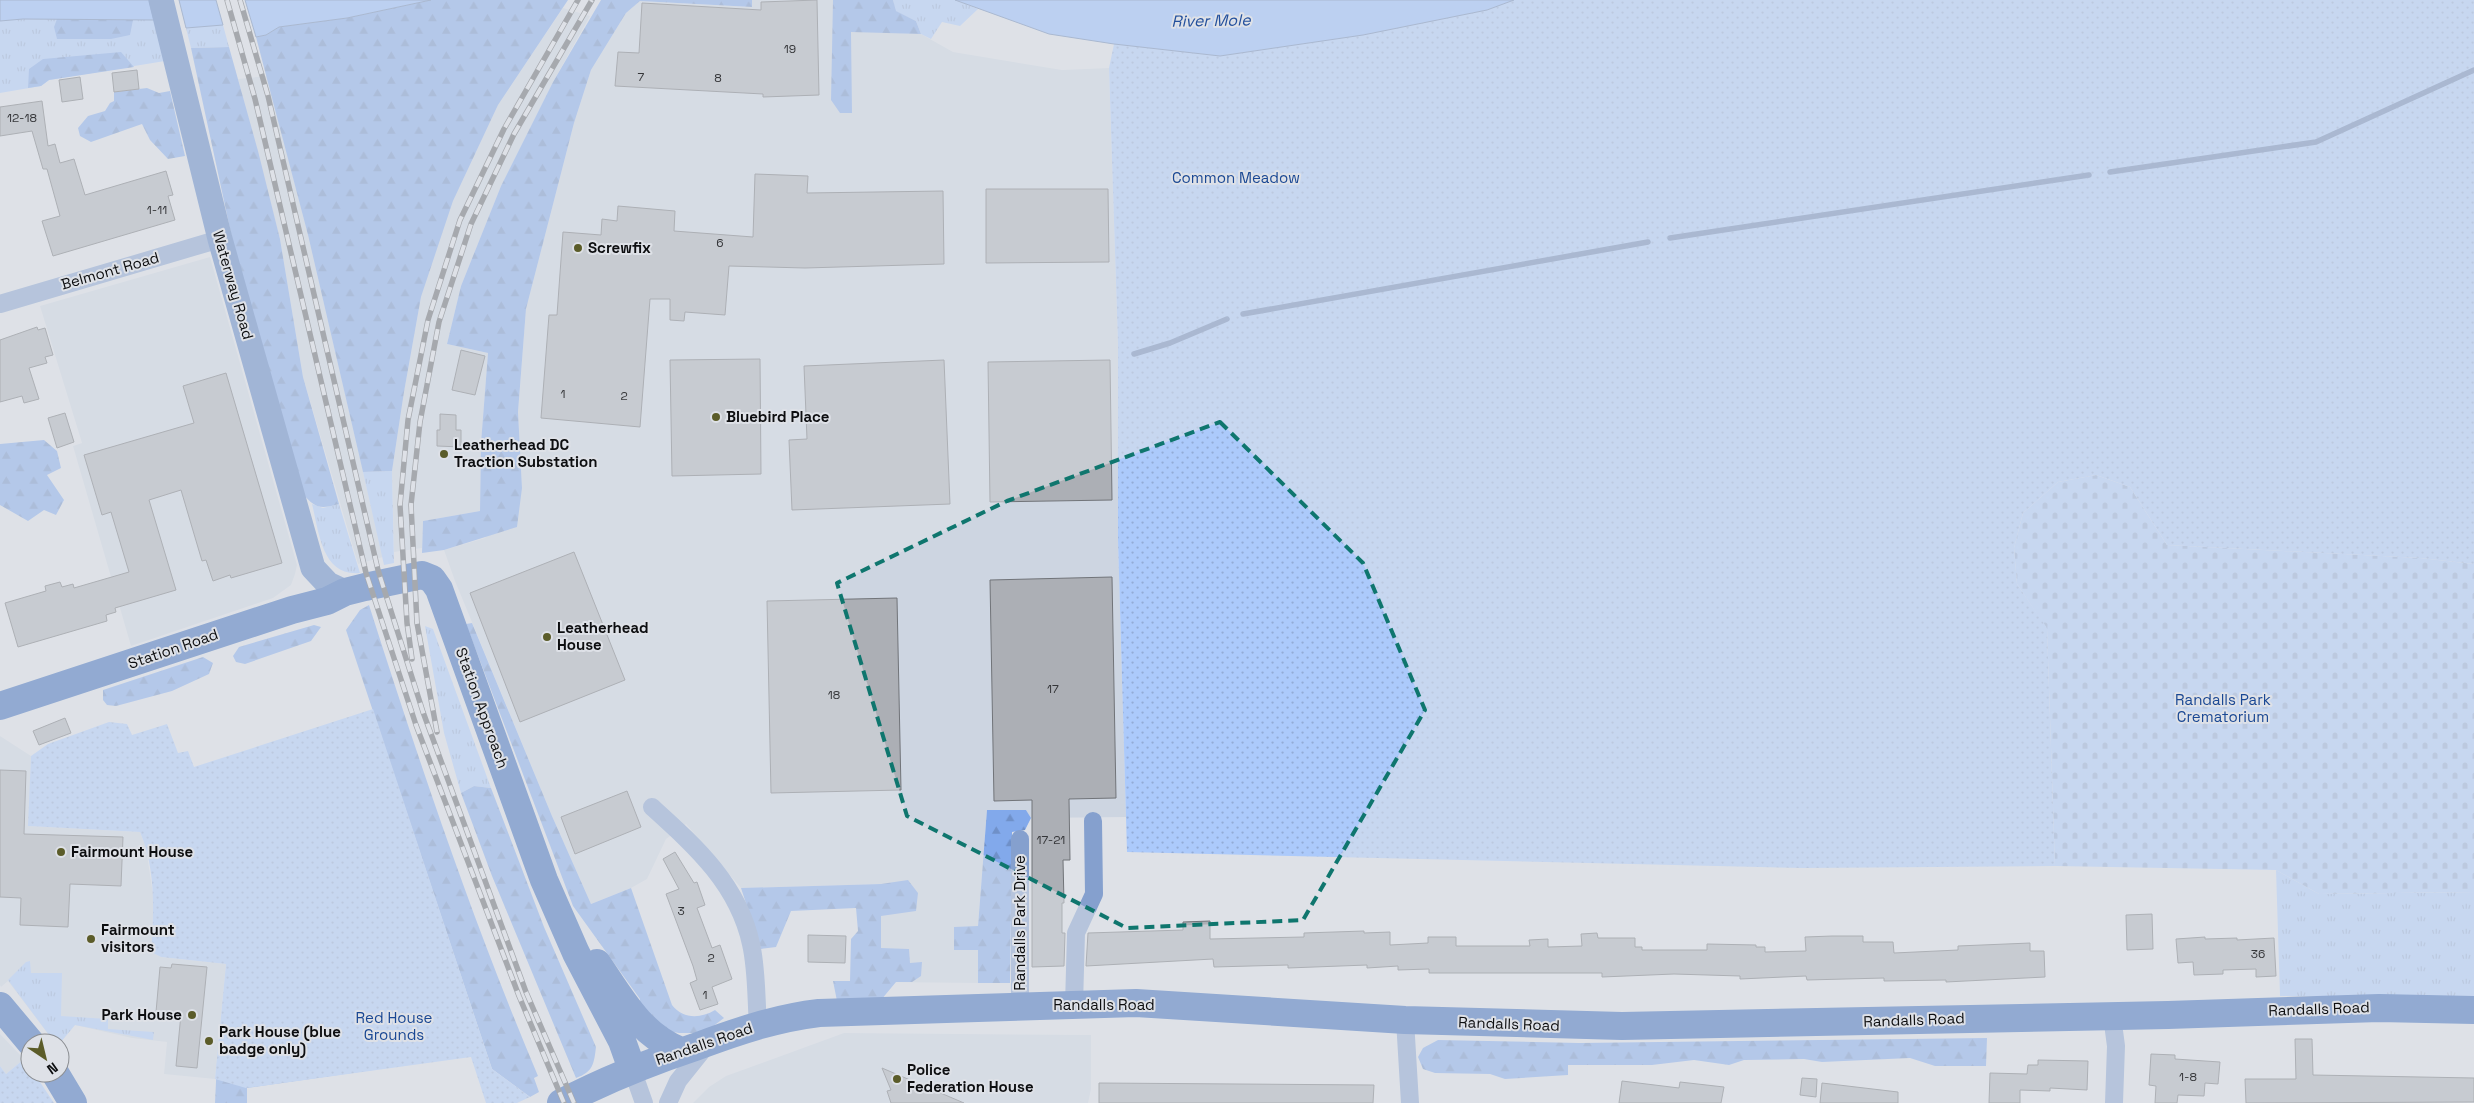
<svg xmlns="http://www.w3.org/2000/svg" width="2474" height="1103" viewBox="0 0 2474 1103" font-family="'Space Grotesk',sans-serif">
<defs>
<pattern id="grass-tufts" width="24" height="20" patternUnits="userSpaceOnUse" patternTransform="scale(1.25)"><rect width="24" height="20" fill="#accafb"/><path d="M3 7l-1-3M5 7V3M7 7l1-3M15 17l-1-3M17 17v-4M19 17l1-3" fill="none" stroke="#93acd6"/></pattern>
<pattern id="forest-firs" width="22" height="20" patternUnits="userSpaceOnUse" patternTransform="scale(1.25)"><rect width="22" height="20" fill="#82a9eb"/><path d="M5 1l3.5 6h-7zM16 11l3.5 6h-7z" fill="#6f90c8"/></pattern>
<pattern id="cemetery-stones" width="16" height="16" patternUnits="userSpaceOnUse" patternTransform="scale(1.25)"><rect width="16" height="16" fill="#accafb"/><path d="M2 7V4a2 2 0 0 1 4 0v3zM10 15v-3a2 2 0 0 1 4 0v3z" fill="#93acd6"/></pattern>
<pattern id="park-dots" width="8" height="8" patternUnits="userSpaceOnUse" patternTransform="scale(1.25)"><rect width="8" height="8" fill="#accafb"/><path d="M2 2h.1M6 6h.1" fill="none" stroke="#93acd6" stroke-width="1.8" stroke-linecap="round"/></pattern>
</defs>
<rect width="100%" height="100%" fill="#dee1e7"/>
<path fill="#cdd5e1" d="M 752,0 L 833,0 L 834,30 L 921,34 L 953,52 L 1062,70 L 1109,68 L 1118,344 L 1118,540 L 1126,817 L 1031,818 L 1026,810 L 987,810 L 978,926 L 978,983 L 881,982 L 881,884 L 741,888 L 686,824 L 666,839 L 647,879 L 631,888 L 591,904 L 552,816 L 455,581 L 444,550 L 485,538 L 522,488 L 518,412 L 526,309 L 574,123 L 591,70 L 626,13 L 640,1 L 752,7 Z
M 563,8 L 590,16 L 553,82 L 501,186 L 461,286 L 447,344 L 488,353 L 481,443 L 480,511 L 423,521 L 422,548 L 394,552 L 392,471 L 404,392 L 421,297 L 453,201 L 498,105 Z
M 267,76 L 308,235 L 383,557 L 358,564 L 303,377 L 280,239 L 238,79 Z
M 210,257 L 297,565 L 295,574 L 291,585 L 273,598 L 131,646 L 73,446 L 82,443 L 40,306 Z
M 0,736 L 31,756 L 29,826 L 140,832 L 146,848 L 154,901 L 151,952 L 161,957 L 226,964 L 215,1079 L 164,1074 L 167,1042 L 132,1038 L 75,1025 L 60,1043 L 55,1043 L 8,981 L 1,987 L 0,985 Z
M 844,1033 L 1091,1035 L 1091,1089 L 1088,1103 L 693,1103 L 709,1087 L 726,1076 Z
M 0,1034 L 24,1059 L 6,1074 L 0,1066 Z"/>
<path fill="url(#grass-tufts)" d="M 893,0 L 955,0 L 978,9 L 960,26 L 942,22 L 931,39 L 921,34 L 916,21 L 895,11 Z
M 23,19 L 154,20 L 165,61 L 49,80 L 41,86 L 0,93 L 0,21 Z
M 223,25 L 229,47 L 191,48 L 186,28 Z
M 392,471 L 394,563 L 384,565 L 363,472 Z
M 312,504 L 323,508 L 339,504 L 360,573 C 322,577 319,532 312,504 Z
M 425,626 L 433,629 L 491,788 L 474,786 L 461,793 L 444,733 Z
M 2276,870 L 2319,894 L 2474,892 L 2474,997 L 2280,996 Z
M 30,961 L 31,973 L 62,973 L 61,1016 L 108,1019 L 108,1029 L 154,1032 L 153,1040 L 75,1025 L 60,1043 L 55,1043 L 8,980 L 26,962 Z"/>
<path fill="url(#forest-firs)" d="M 431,0 L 568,0 L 498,105 L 453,201 L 421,297 L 404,392 L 392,471 L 363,472 L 308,235 L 256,37 L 266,35 L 279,27 L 347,18 Z
M 601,0 L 752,0 L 752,7 L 640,1 L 626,13 L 591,70 L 574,123 L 526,309 L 518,412 L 522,488 L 517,527 L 444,550 L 422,553 L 423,521 L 480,511 L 481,443 L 488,353 L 447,344 L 461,286 L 501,186 L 553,82 Z
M 833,0 L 893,0 L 896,11 L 916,21 L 921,34 L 851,32 L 852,113 L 840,113 L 831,100 Z
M 57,19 L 133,20 L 130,35 L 111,39 L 57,39 L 54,27 Z
M 229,47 L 258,151 L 280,239 L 303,377 L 339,504 C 320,509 316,509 302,493 L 240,275 L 191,48 Z
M 121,52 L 134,67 L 49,80 L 41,86 L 28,88 L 29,69 L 43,59 Z
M 147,88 L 159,93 L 170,91 L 185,156 L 168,159 L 150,140 L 142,124 L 91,142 L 80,136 L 78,128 L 88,116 L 105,111 L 110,103 L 114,101 L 114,92 Z
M 44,440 L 57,451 L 61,468 L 47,475 L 64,500 L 56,515 L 44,510 L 28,521 L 0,505 L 0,444 Z
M 369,605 C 420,765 473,922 538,1076 L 534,1078 L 539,1092 L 530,1097 L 492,1069 L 346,630 L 360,610 Z
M 472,623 L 552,816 L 591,904 L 631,888 L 672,1005 C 683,1019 700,1019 715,1010 L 724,1018 L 704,1033 L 679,1033 L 663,1030 L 640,1010 L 640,999 L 573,906 L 466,624 Z
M 314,625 L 321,627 L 311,641 L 245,664 L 236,662 L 233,656 L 239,647 Z
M 203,657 L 213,663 L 209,674 L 172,691 L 116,706 L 107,705 L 103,700 L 103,690 Z
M 474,786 L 491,788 L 544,927 L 596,1047 C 594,1064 593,1072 576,1078 L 492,876 L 461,793 Z
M 987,810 L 1026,810 L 1031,818 L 1025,830 L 1012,832 L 1010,983 L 978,983 L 978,950 L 954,950 L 954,927 L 978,926 Z
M 908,880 L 918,893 L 916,911 L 881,916 L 881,948 L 909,949 L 910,963 L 922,962 L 921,976 L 912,982 L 896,982 L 881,1000 L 837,1001 L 833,981 L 850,981 L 851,939 L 858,931 L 856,908 L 791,911 L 776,947 L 761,949 L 741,888 L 881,884 Z
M 1987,1038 L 1986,1066 L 1935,1066 L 1910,1058 L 1822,1062 L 1804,1059 L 1744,1060 L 1729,1065 L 1694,1060 L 1652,1065 L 1568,1065 L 1568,1075 L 1505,1079 L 1490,1074 L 1435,1073 L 1423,1069 L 1418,1057 L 1423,1048 L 1438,1040 L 1579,1043 Z
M 217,1060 L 373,1070 L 247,1088 L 247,1103 L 215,1103 Z"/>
<path fill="url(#cemetery-stones)" d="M 2096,475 L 2130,487 L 2167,545 L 2420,558 L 2474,564 L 2474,892 L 2319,894 L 2276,870 L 2055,866 L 2047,629 L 2017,584 L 2014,548 L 2023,513 L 2058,482 Z"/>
<path fill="url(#park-dots)" d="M 1514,0 L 2474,0 L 2474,564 L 2420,558 L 2167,545 L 2130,487 L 2096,475 L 2058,482 L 2023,513 L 2014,548 L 2017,584 L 2047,628 L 2055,866 L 1803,868 L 1127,852 L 1118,540 L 1118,344 L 1109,68 L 1114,44 L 1220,56 L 1363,35 L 1487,10 Z
M 373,709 L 492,1069 L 530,1097 L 517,1103 L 486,1103 L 471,1057 L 246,1088 L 215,1079 L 226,964 L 161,957 L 151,952 C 154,911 156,870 140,832 L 28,826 L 31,756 L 48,744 L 109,722 L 127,724 L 132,735 L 167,724 L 178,753 L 188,751 L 194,767 Z
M 24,1059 L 30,1067 L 30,1073 L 34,1073 L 54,1103 L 0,1103 L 0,1066 L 6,1074 Z"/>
<path fill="#92bafc" stroke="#6a86b5" d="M 0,0 L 149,0 L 154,20 L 23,19 L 0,21 Z
M 179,0 L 216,0 L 223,25 L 186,28 Z
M 245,0 L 431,0 L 347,18 L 279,27 L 266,35 L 256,37 Z
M 955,0 L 1514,0 L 1487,10 L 1363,35 L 1220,56 L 1114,44 L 1049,34 Z"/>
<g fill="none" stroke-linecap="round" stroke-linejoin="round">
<path stroke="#6a86b5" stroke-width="5.5" d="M 2110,172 L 2316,142 L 2474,70
M 1670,238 L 2089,175
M 1243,314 L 1648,242
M 1134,354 L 1170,343 L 1227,319"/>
</g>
<path fill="#acafb5" stroke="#717479" d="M 817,0 L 819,95 L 763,97 L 763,94 L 615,86 L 618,52 L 639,53 L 642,3 L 761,10 L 761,2 Z
M 137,70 L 139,89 L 114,92 L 112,73 Z
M 80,77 L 83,99 L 62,102 L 59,80 Z
M 42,101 L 48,146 L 55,144 L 60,163 L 74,159 L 85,195 L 166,171 L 173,195 L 168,196 L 175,220 L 53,256 L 42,221 L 60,216 L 47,169 L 43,169 L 32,131 L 0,136 L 0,107 Z
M 755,174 L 808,176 L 807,193 L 943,191 L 944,264 L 805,268 L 729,266 L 725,315 L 685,312 L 684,321 L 670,320 L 670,299 L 650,299 L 640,427 L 541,418 L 549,315 L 557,315 L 563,232 L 601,235 L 602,219 L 617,221 L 618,206 L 675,211 L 674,231 L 753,237 Z
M 986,189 L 1108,189 L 1109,262 L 986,263 Z
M 37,327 L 38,330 L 45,328 L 53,355 L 45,357 L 47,363 L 29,368 L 39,399 L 24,403 L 22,396 L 0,402 L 0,340 Z
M 461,350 L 485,356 L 475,395 L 452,390 Z
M 760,359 L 761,474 L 672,476 L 670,360 Z
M 944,360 L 950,504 L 792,510 L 789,440 L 807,439 L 804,366 Z
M 1110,360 L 1112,500 L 990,502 L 988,362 Z
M 226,373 L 282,563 L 231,578 L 230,575 L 213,581 L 206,560 L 202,561 L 181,490 L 149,500 L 176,590 L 115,608 L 116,612 L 106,615 L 107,621 L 18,647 L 5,603 L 46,591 L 45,586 L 60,582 L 62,587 L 73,584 L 74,588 L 129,572 L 111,512 L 102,515 L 84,455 L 194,423 L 183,386 Z
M 65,413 L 74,442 L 57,448 L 48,418 Z
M 440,414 L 456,415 L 456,430 L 461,430 L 461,447 L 437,446 L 437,430 L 440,430 Z
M 574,552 L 625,680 L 520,722 L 470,593 Z
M 1112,577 L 1116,798 L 1069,799 L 1070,860 L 1063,860 L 1064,903 L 1062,903 L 1062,933 L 1065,933 L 1064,966 L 1032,967 L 1032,800 L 994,801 L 990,580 Z
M 897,598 L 901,790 L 771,793 L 767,601 Z
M 65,718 L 71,733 L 39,745 L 33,731 Z
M 0,770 L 26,771 L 24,834 L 123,837 L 121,886 L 70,884 L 68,927 L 20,925 L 21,898 L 0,897 Z
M 627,791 L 641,827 L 575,854 L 561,817 Z
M 675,852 L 694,883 L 697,882 L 705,905 L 697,908 L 712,948 L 720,945 L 732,979 L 712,987 L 718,1004 L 700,1010 L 690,983 L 697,980 L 693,966 L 666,894 L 679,889 L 663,859 Z
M 2152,914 L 2153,949 L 2127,950 L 2126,915 Z
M 1210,921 L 1210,939 L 1304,937 L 1304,933 L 1364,931 L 1364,933 L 1390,932 L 1390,945 L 1428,943 L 1428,937 L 1456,937 L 1456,946 L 1530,946 L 1529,940 L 1548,939 L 1548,947 L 1582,946 L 1581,934 L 1597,933 L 1598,938 L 1635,938 L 1635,947 L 1642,947 L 1642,950 L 1707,950 L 1707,944 L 1756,945 L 1756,947 L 1765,947 L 1765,952 L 1806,951 L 1805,937 L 1832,936 L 1863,936 L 1863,942 L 1893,942 L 1894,953 L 1958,950 L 1958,946 L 2030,943 L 2030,951 L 2044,951 L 2045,977 L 1946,982 L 1946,980 L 1884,981 L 1884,978 L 1807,980 L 1806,976 L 1740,979 L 1740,976 L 1674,974 L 1602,977 L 1602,973 L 1429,973 L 1429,969 L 1398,970 L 1398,966 L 1367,968 L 1367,965 L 1288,968 L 1288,965 L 1214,967 L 1213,959 L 1086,966 L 1088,933 L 1183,930 L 1183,922 Z
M 808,935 L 846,936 L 845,963 L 808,962 Z
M 2205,937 L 2205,939 L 2237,938 L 2237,940 L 2274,938 L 2276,976 L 2256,977 L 2256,969 L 2223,970 L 2223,974 L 2194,975 L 2193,962 L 2178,963 L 2176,939 Z
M 172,964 L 207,967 L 197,1068 L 176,1066 L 181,1014 L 156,1012 L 160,967 L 171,968 Z
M 2295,1039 L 2312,1039 L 2313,1075 L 2474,1078 L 2474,1102 L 2246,1103 L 2245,1079 L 2296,1079 Z
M 2151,1054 L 2175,1055 L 2175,1059 L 2220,1062 L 2218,1084 L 2205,1083 L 2204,1096 L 2178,1095 L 2177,1103 L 2155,1103 L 2156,1086 L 2149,1085 Z
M 2038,1060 L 2088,1061 L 2087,1090 L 2050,1088 L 2050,1091 L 2020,1090 L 2020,1103 L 1989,1103 L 1990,1073 L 2027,1074 L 2028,1065 L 2038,1065 Z
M 882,1068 L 964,1103 L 891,1103 L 887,1091 L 891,1090 Z
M 1802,1078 L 1817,1079 L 1816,1097 L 1800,1095 Z
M 1622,1081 L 1679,1088 L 1680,1082 L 1724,1087 L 1721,1103 L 1619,1103 Z
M 1099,1083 L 1374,1085 L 1373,1103 L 1099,1103 Z
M 1822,1083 L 1898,1092 L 1898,1103 L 1820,1103 Z"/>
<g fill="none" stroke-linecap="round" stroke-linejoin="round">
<path stroke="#85a0ce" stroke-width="18" d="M 0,304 L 220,239
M 652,807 C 695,846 738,884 751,944 C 757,970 756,999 758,1025
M 1020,839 L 1020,1006
M 1074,1005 L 1076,933 L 1094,894 L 1093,821
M 2112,1016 L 2116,1046 L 2114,1103
M 1405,1020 L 1410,1103
M 632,1069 L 644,1103
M 668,1103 L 678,1081 L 706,1046"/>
<path stroke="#577fc2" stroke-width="25" d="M 161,0 L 220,239 L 313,568 L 328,584 L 345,592"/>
<path stroke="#3566b8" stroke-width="28" d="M 0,706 L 292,610 L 327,601 L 345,592 L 365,587 L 422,575 L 432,579 L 439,589 L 544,880 L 576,953 L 622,1041 L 632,1069
M 597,963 C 621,998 640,1035 681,1051
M 0,1006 L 31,1043
M 55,1073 L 73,1103
M 561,1103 C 605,1080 650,1062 698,1046 C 738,1031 777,1018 819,1013 L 1136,1003 L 1405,1020 L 1622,1026 L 2168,1015 L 2379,1008 L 2474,1010"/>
<defs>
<path id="rail" d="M 227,0 L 255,99 L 366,573 L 416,725 L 519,996 L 564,1103
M 240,0 L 268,96 L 378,570 L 423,712 L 526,992 L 574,1103
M 412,659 L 407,623 L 400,505 L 408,420 L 428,320 L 460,220 L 504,129 L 578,0
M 437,732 L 417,623 L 411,505 L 420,422 L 439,322 L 471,224 L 514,134 L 592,0"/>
</defs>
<use href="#rail" stroke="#636569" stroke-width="5.5"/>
<use href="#rail" stroke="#dee1e7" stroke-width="4" stroke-dasharray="11" stroke-linecap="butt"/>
</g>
<path d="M0 0H2474V1103H0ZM 1220,422 L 1363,563 L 1425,710 L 1303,920 L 1127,928 L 907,816 L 837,583 L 1007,501 Z" fill="#dee1e7" fill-opacity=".55" fill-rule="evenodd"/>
<path fill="none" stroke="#0f766e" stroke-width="4" stroke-dasharray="10 6" stroke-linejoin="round" d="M 1220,422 L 1363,563 L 1425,710 L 1303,920 L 1127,928 L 907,816 L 837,583 L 1007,501 Z"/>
<g fill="#5b5c29" stroke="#dee1e7" stroke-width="2">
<circle cx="578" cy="248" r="5"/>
<circle cx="716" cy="417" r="5"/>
<circle cx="444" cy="454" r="5"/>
<circle cx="547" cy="637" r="5"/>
<circle cx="61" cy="852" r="5"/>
<circle cx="91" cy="939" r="5"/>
<circle cx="192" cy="1015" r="5"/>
<circle cx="209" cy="1041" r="5"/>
<circle cx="897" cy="1079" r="5"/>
</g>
<g text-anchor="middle" stroke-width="4" stroke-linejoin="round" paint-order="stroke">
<g font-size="12" fill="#353639">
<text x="790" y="53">19</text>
<text x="641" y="81">7</text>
<text x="718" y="82">8</text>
<text x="22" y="122">12-18</text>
<text x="157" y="214">1-11</text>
<text x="720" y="247">6</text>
<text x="563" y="398">1</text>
<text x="624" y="400">2</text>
<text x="1053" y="693">17</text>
<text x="834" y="699">18</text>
<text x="1051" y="844">17-21</text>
<text x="681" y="915">3</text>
<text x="2258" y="958">36</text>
<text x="711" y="962">2</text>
<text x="705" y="999">1</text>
<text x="2188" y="1081">1-8</text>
</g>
<g font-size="15" fill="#1a4894" stroke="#dee1e7">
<text x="1236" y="183">Common Meadow</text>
<text x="2223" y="705">Randalls Park<tspan x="2223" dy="17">Crematorium</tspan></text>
<text x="394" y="1023">Red House<tspan x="394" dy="17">Grounds</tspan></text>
</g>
<g font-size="15" font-weight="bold" fill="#0d0e10" stroke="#dee1e7" text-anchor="start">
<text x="588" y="253">Screwfix</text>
<text x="726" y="422">Bluebird Place</text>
<text x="454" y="450">Leatherhead DC<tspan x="454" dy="17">Traction Substation</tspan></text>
<text x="557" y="633">Leatherhead<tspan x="557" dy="17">House</tspan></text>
<text x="71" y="857">Fairmount House</text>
<text x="101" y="935">Fairmount<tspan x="101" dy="17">visitors</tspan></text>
<text x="182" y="1020" text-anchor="end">Park House</text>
<text x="219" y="1037">Park House (blue<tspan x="219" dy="17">badge only)</tspan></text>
<text x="907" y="1075">Police<tspan x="907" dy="17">Federation House</tspan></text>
</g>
<g font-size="15" fill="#0d0e10" stroke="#dee1e7">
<text transform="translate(110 271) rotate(-16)" y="5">Belmont Road</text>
<text transform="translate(233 285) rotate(74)" y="5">Waterway Road</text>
<text transform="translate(173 649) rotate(-19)" y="5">Station Road</text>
<text transform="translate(482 708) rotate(70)" y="5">Station Approach</text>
<text transform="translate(1020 923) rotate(-90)" y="5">Randalls Park Drive</text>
<text x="1104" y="1010">Randalls Road</text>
<text transform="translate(2319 1009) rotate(-2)" y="5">Randalls Road</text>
<text transform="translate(1914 1020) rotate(-2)" y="5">Randalls Road</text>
<text transform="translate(1509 1024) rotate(2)" y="5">Randalls Road</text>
<text transform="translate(704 1044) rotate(-19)" y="5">Randalls Road</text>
</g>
<g font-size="16" font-style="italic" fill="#23509d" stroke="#dee1e7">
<text transform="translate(1211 20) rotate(-1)" y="6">River Mole</text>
</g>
</g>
<g transform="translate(45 1058) rotate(145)"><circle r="24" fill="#dee1e7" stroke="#8a8d91"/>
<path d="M0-4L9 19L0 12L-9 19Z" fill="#5b5c29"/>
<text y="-8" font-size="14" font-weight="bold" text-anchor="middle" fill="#0d0e10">N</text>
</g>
</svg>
